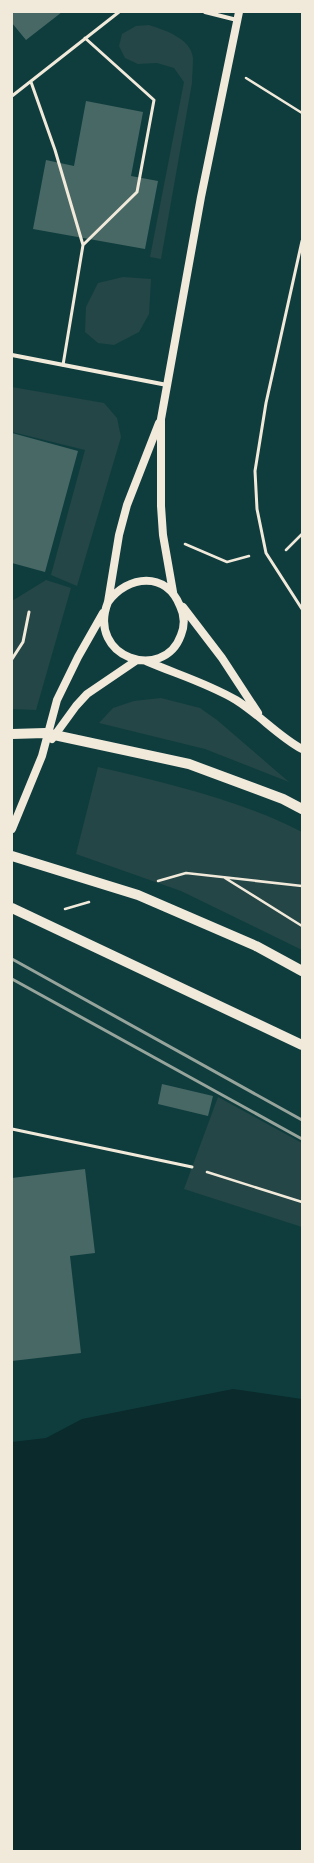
<svg xmlns="http://www.w3.org/2000/svg" width="314" height="1863" viewBox="0 0 314 1863" font-family="Poppins,sans-serif">
<rect width="100%" height="100%" fill="#0f3d3e"/>
<path fill="#244646" d="M 149,25 C 164,30 191,38 193,58 C 193,66 192,75 192,83 L 161,259 L 150,257 L 184,82 L 174,68 L 157,63 L 138,64 L 125,58 L 119,46 L 122,34 L 136,26 Z
M 123,277 L 151,279 L 149,314 L 139,332 L 114,345 L 98,343 L 85,332 L 86,307 L 98,283 Z
M 12,387 L 104,403 L 117,418 L 121,437 L 77,586 L 51,575 L 85,450 L 12,432 Z
M 46,580 L 71,588 L 36,710 L 12,709 L 12,601 Z
M 161,698 L 200,708 L 217,720 L 289,782 L 205,749 L 99,723 L 113,708 L 134,701 Z
M 98,767 C 166,783 240,800 302,832 L 302,950 L 181,891 L 76,854 Z
M 218,1097 L 302,1143 L 302,1227 L 184,1189 Z"/>
<path fill="#0a2a2b" d="M 233,1389 L 302,1399 L 302,1851 L 12,1851 L 12,1442 L 46,1438 L 82,1419 Z"/>
<path fill="#486865" d="M 12,12 L 62,12 L 26,40 L 12,23 Z
M 86,101 L 143,112 L 131,176 L 158,181 L 145,249 L 33,229 L 46,160 L 74,166 Z
M 12,433 L 78,451 L 45,572 L 12,563 Z
M 162,1084 L 213,1096 L 208,1116 L 158,1104 Z
M 85,1169 L 95,1253 L 70,1256 L 81,1353 L 12,1361 L 12,1178 Z"/>
<g fill="none" stroke-linecap="round" stroke-linejoin="round">
<path stroke="#f1e9da" stroke-width="2.5" d="M 246,78 L 302,113
M 185,544 L 227,562 L 249,556
M 286,550 L 302,534
M 225,878 L 302,926
M 158,881 L 186,873 L 302,886
M 65,909 L 89,902
M 207,1172 L 302,1202"/>
<path stroke="#f1e9da" stroke-width="3" d="M 31,82 L 55,150 L 83,245 L 63,365
M 12,96 L 119,12
M 302,241 L 266,403 L 255,471 L 257,509 L 266,553 L 302,609
M 83,245 L 137,192 L 154,100 L 85,38
M 12,659 L 23,642 L 29,612
M 12,1129 L 192,1167"/>
<path stroke="#f1e9da" stroke-width="4" d="M 205,12 L 237,20
M 12,355 L 167,385"/>
<path stroke="#f1e9da" stroke-width="8" d="M 173,592 L 163,535 L 161,506 L 161,419 L 201,197 L 239,12
M 108,602 C 128,575 166,571 180,606 C 185,616 185,625 181,635 C 164,683 86,658 108,602 L 119,535 L 127,505 L 159,423
M 183,607 L 222,658 L 258,713
M 146,661 C 176,674 207,683 236,700 C 260,715 278,736 302,749
M 52,739 L 76,706 L 87,694 L 137,660
M 12,829 L 42,756 L 57,700 L 78,657 L 103,613"/>
<path stroke="#f1e9da" stroke-width="10" d="M 12,734 L 45,733 L 189,764 L 283,799 L 302,809
M 12,856 L 138,895 L 256,946 L 302,971
M 12,908 L 302,1045"/>
<path stroke="#97a49c" stroke-width="3" d="M 12,959 L 302,1120
M 12,979 L 302,1139"/>
</g>
<rect width="314" height="1863" fill="none" stroke="#f1e9da" stroke-width="26"/>
</svg>
